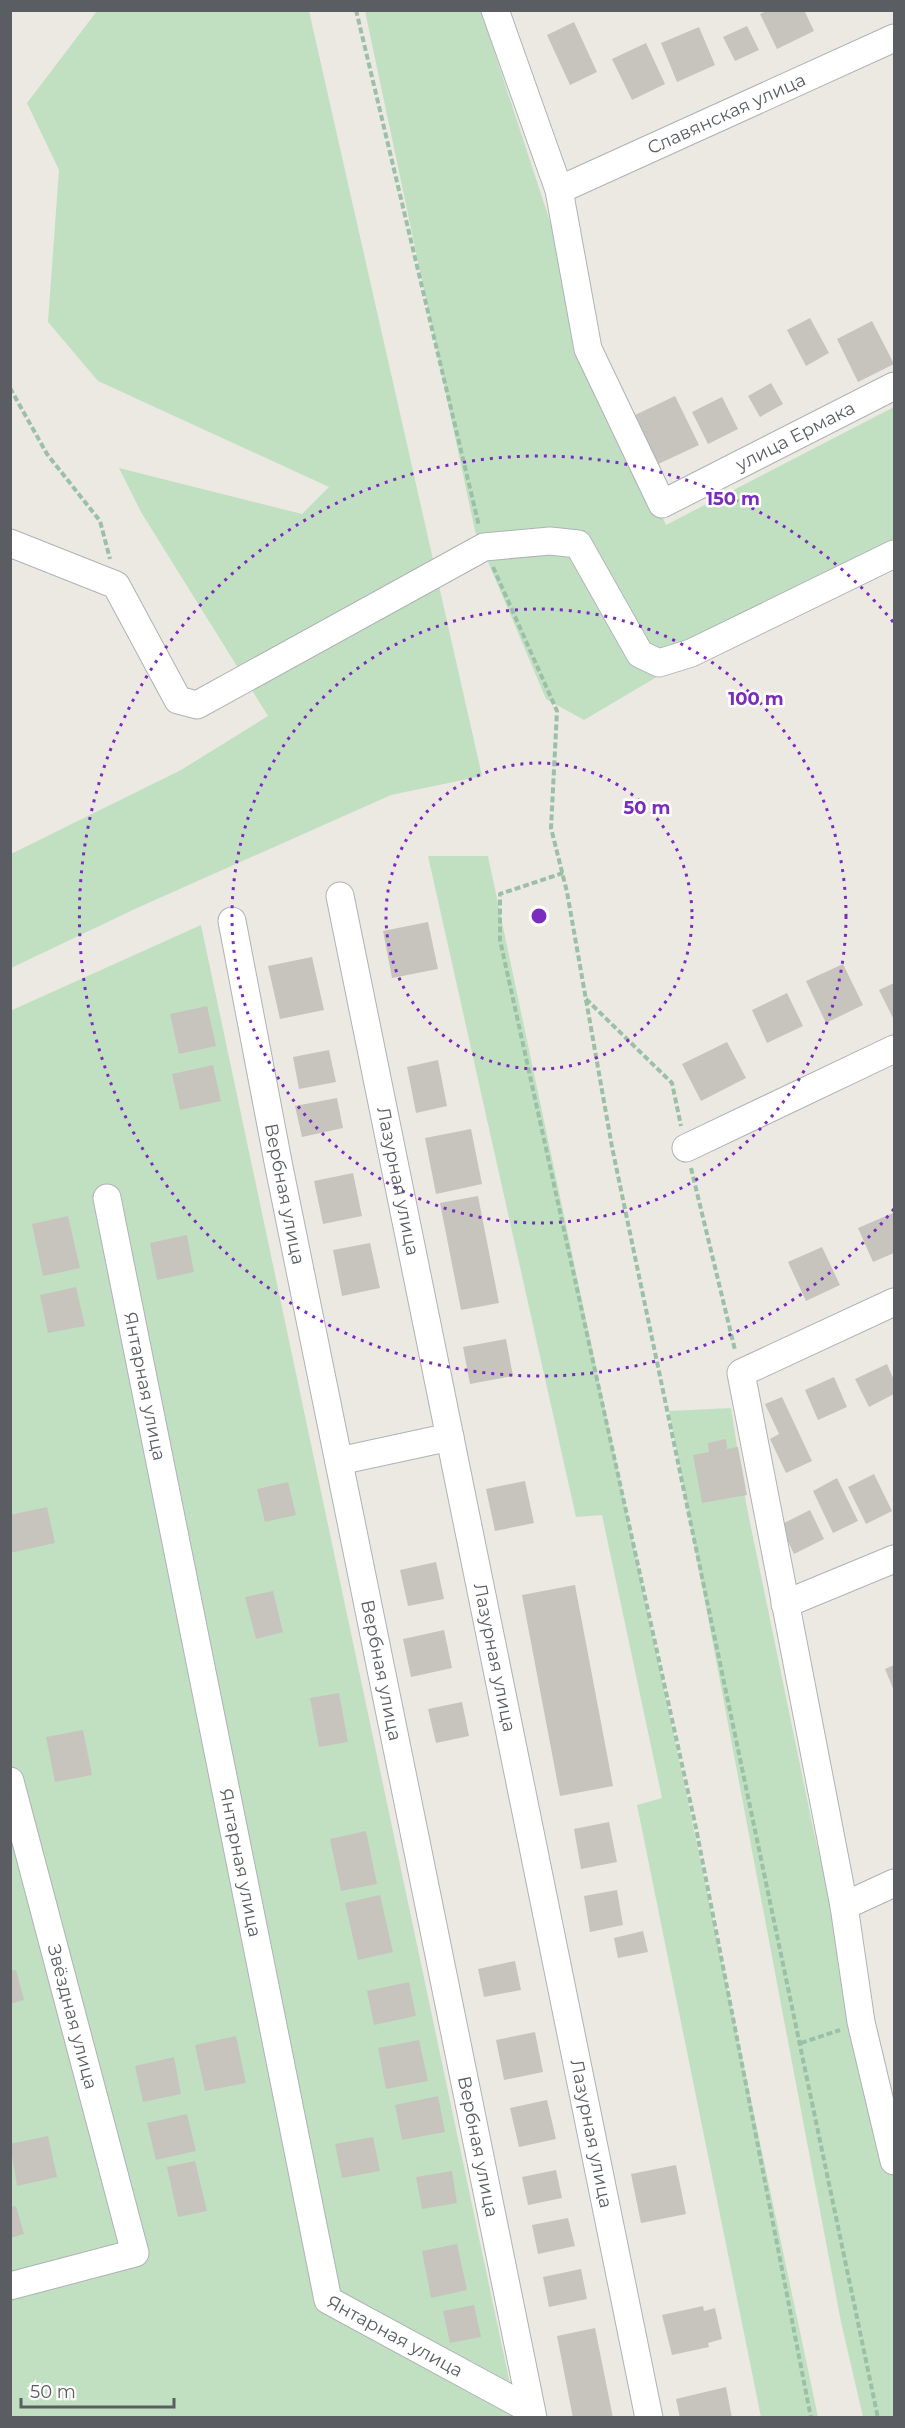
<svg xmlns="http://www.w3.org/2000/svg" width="905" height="2428" viewBox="0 0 905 2428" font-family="Montserrat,sans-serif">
<rect width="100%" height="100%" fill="#ebe9e2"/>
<path fill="#c1e0c1" d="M 97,11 L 309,11 L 482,776 L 391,795 L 137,908 L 11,968 L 11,854 L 181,770 L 268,716 L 141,512 L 119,468 L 302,514 L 329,487 L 98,381 L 48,322 L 59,170 L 27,103 Z
M 365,11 L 481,11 L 599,371 L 666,525 L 894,407 L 894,545 L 802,591 L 584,720 L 546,699 L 475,531 Z
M 428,856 L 488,856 L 818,2417 L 761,2417 L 637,1805 L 662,1798 L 602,1515 L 576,1517 Z
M 201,925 L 517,2417 L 11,2417 L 10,1011 Z
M 731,1408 L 746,1503 L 813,1828 L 894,2172 L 894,2417 L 863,2417 L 841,2322 L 669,1411 Z"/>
<path fill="#c7c4be" d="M 768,10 L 804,10 L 814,31 L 777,49 L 760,14 Z
M 574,22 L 597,72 L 570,85 L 547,35 Z
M 747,26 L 759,50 L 735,61 L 723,37 Z
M 699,27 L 715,65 L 677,82 L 661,43 Z
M 646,43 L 665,84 L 632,100 L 612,59 Z
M 810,318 L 829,353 L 806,366 L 787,330 Z
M 872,321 L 894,364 L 858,382 L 837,339 Z
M 771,383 L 783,404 L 760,417 L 748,396 Z
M 675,396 L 699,445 L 654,466 L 631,417 Z
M 722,397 L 738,429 L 708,444 L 692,412 Z
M 428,922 L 438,969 L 392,978 L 383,931 Z
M 312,957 L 324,1010 L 280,1019 L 268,966 Z
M 843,964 L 863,1005 L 826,1023 L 806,981 Z
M 894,983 L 894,1020 L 879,990 Z
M 787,993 L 803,1026 L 767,1043 L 752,1010 Z
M 207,1006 L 216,1046 L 179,1054 L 170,1014 Z
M 727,1042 L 746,1078 L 701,1101 L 682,1064 Z
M 329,1050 L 336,1082 L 299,1089 L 293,1057 Z
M 438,1060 L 447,1106 L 416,1113 L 407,1067 Z
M 213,1065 L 221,1101 L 180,1110 L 172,1074 Z
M 337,1098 L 343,1128 L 302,1137 L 295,1106 Z
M 471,1129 L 482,1184 L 436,1194 L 425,1138 Z
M 353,1173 L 362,1216 L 323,1224 L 314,1181 Z
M 478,1196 L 499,1303 L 461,1310 L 440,1203 Z
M 893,1213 L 894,1253 L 873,1262 L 858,1228 Z
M 68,1216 L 80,1268 L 43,1276 L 32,1224 Z
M 187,1235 L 194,1272 L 157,1280 L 150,1243 Z
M 370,1243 L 380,1288 L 342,1296 L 333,1250 Z
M 822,1247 L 840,1285 L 806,1301 L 788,1262 Z
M 76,1287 L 85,1326 L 48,1333 L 40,1295 Z
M 506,1339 L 513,1376 L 470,1384 L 463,1347 Z
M 887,1364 L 894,1380 L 894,1394 L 869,1407 L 855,1379 Z
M 834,1377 L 847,1407 L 818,1420 L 805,1390 Z
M 782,1397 L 812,1461 L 786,1473 L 770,1439 L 779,1434 L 765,1404 Z
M 726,1439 L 727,1449 L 738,1447 L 747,1495 L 702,1503 L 693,1455 L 709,1452 L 708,1443 Z
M 874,1474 L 892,1511 L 866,1524 L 848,1487 Z
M 837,1478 L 858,1521 L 833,1533 L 813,1491 Z
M 525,1481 L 534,1523 L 495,1531 L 486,1489 Z
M 288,1482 L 296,1515 L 265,1522 L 257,1489 Z
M 47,1507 L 55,1543 L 10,1553 L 10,1515 Z
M 810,1510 L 824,1539 L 794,1554 L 780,1525 Z
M 436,1562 L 444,1599 L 408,1606 L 400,1570 Z
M 575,1585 L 613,1786 L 560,1796 L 522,1595 Z
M 273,1591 L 283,1632 L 256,1639 L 245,1597 Z
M 444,1630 L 452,1668 L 411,1677 L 403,1639 Z
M 894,1665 L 894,1691 L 885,1669 Z
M 339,1693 L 348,1742 L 319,1747 L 310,1698 Z
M 462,1702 L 469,1736 L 436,1743 L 428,1709 Z
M 83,1730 L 92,1775 L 55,1782 L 46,1737 Z
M 609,1822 L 617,1862 L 581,1869 L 574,1829 Z
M 366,1831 L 377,1884 L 341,1891 L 330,1839 Z
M 617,1890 L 623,1925 L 590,1932 L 584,1896 Z
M 380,1895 L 393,1952 L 358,1960 L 345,1903 Z
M 643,1931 L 648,1952 L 618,1958 L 614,1938 Z
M 515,1961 L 521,1990 L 484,1997 L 478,1969 Z
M 16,1970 L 24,2000 L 10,2004 L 10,1971 Z
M 409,1982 L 416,2016 L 374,2025 L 367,1991 Z
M 535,2032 L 543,2072 L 504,2080 L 496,2040 Z
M 236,2036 L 246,2083 L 205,2091 L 195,2045 Z
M 419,2040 L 428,2081 L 386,2089 L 378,2048 Z
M 174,2057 L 181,2094 L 143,2102 L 135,2066 Z
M 438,2096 L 445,2132 L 402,2140 L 395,2105 Z
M 547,2100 L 556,2139 L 519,2147 L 510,2108 Z
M 187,2114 L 196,2151 L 156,2160 L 147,2123 Z
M 48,2136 L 57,2177 L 17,2186 L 10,2144 Z
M 373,2137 L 380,2171 L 342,2178 L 335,2144 Z
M 195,2161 L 207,2211 L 178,2217 L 167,2167 Z
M 676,2165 L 686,2214 L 641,2223 L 631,2174 Z
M 556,2170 L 562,2198 L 528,2205 L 522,2177 Z
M 452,2171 L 457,2203 L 422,2209 L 416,2177 Z
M 16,2206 L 24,2234 L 10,2238 L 10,2207 Z
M 568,2218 L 575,2246 L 538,2254 L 532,2225 Z
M 457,2244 L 467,2290 L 431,2298 L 422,2251 Z
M 581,2269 L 587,2299 L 549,2307 L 543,2277 Z
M 474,2305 L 481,2337 L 450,2343 L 443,2311 Z
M 703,2306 L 704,2311 L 715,2308 L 722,2339 L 708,2343 L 709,2347 L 672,2355 L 662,2315 Z
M 595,2328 L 613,2418 L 573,2418 L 557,2336 Z
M 726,2387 L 732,2418 L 680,2418 L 676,2399 Z"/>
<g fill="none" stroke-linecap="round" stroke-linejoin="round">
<defs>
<g id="minor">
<path id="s1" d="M 495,10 L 559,190 L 588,349 L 662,504 L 894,386"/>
<path id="s2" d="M 559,190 L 894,38"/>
<path d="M 10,543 L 116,585 L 178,700 L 197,705 L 484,547 L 550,541 L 578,544 L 640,654 L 659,663 L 691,653 L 894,554"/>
<path id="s3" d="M 340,896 L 649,2418"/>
<path id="s4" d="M 232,921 L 279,1167 L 533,2418"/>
<path d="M 686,1148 L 894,1049"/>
<path id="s5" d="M 107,1198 L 328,2300 L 531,2410"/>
<path d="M 894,1302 L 741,1373 L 844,1906 L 861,2022 L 894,2161"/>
<path d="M 339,1461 L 450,1437"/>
<path d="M 785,1604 L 894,1559"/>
<path id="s6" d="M 10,1781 L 135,2253 L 10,2286"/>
<path d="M 844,1906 L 894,1883"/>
</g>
</defs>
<use href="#minor" stroke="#afb2b6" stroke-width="29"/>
<path stroke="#9bc0a7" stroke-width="4" stroke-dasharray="6 3" stroke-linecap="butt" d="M 356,10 L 479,526
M 10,388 L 47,454 L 100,521 L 110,559
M 493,567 L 557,711 L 551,828 L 567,892 L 612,1147 L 878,2418
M 563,873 L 500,894 L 500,940 L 696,1828 L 811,2418
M 586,999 L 672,1083 L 681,1126
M 691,1168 L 735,1350
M 801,2043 L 840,2030"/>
<use href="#minor" stroke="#fff" stroke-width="27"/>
</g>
<g fill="none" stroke="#7b2cbf" stroke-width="3" stroke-dasharray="3 6">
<circle cx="539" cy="916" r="153"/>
<circle cx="539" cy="916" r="307"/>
<path d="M894 1209A460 460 0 1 1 894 623"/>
</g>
<g text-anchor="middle" stroke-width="5" stroke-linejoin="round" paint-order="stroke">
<g font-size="18" fill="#5a5d61" stroke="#fff">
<text dy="6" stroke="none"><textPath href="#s2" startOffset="184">Славянская улица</textPath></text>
<text dy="6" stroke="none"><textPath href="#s1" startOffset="674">улица Ермака</textPath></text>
<text dy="6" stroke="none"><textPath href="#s3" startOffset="291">Лазурная улица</textPath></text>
<text dy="6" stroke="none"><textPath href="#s4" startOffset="278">Вербная улица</textPath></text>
<text dy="6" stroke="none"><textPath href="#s5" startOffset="192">Янтарная улица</textPath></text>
<text dy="6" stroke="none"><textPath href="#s3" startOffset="777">Лазурная улица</textPath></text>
<text dy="6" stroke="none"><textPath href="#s4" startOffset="764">Вербная улица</textPath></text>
<text dy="6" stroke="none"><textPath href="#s5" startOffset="678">Янтарная улица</textPath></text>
<text dy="6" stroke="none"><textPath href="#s6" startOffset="244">Звёздная улица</textPath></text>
<text dy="6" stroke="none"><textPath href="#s3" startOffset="1263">Лазурная улица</textPath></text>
<text dy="6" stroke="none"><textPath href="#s4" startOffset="1250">Вербная улица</textPath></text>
<text dy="6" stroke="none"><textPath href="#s5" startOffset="1200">Янтарная улица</textPath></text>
</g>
</g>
<circle cx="539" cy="916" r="9" fill="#7b2cbf" stroke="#fff" stroke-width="3"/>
<g font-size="18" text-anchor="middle" font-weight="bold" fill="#7b2cbf" stroke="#fff" stroke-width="5" stroke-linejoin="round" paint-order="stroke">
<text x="733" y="505">150 m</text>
<text x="756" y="705">100 m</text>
<text x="647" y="814">50 m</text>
</g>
<rect width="905" height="2428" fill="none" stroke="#5a5d61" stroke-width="24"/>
<path d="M21 2398v9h153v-9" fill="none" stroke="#5a5d61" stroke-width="3"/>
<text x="30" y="2398" font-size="18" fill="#5a5d61" stroke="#ffffff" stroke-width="4.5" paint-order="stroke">50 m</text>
</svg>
